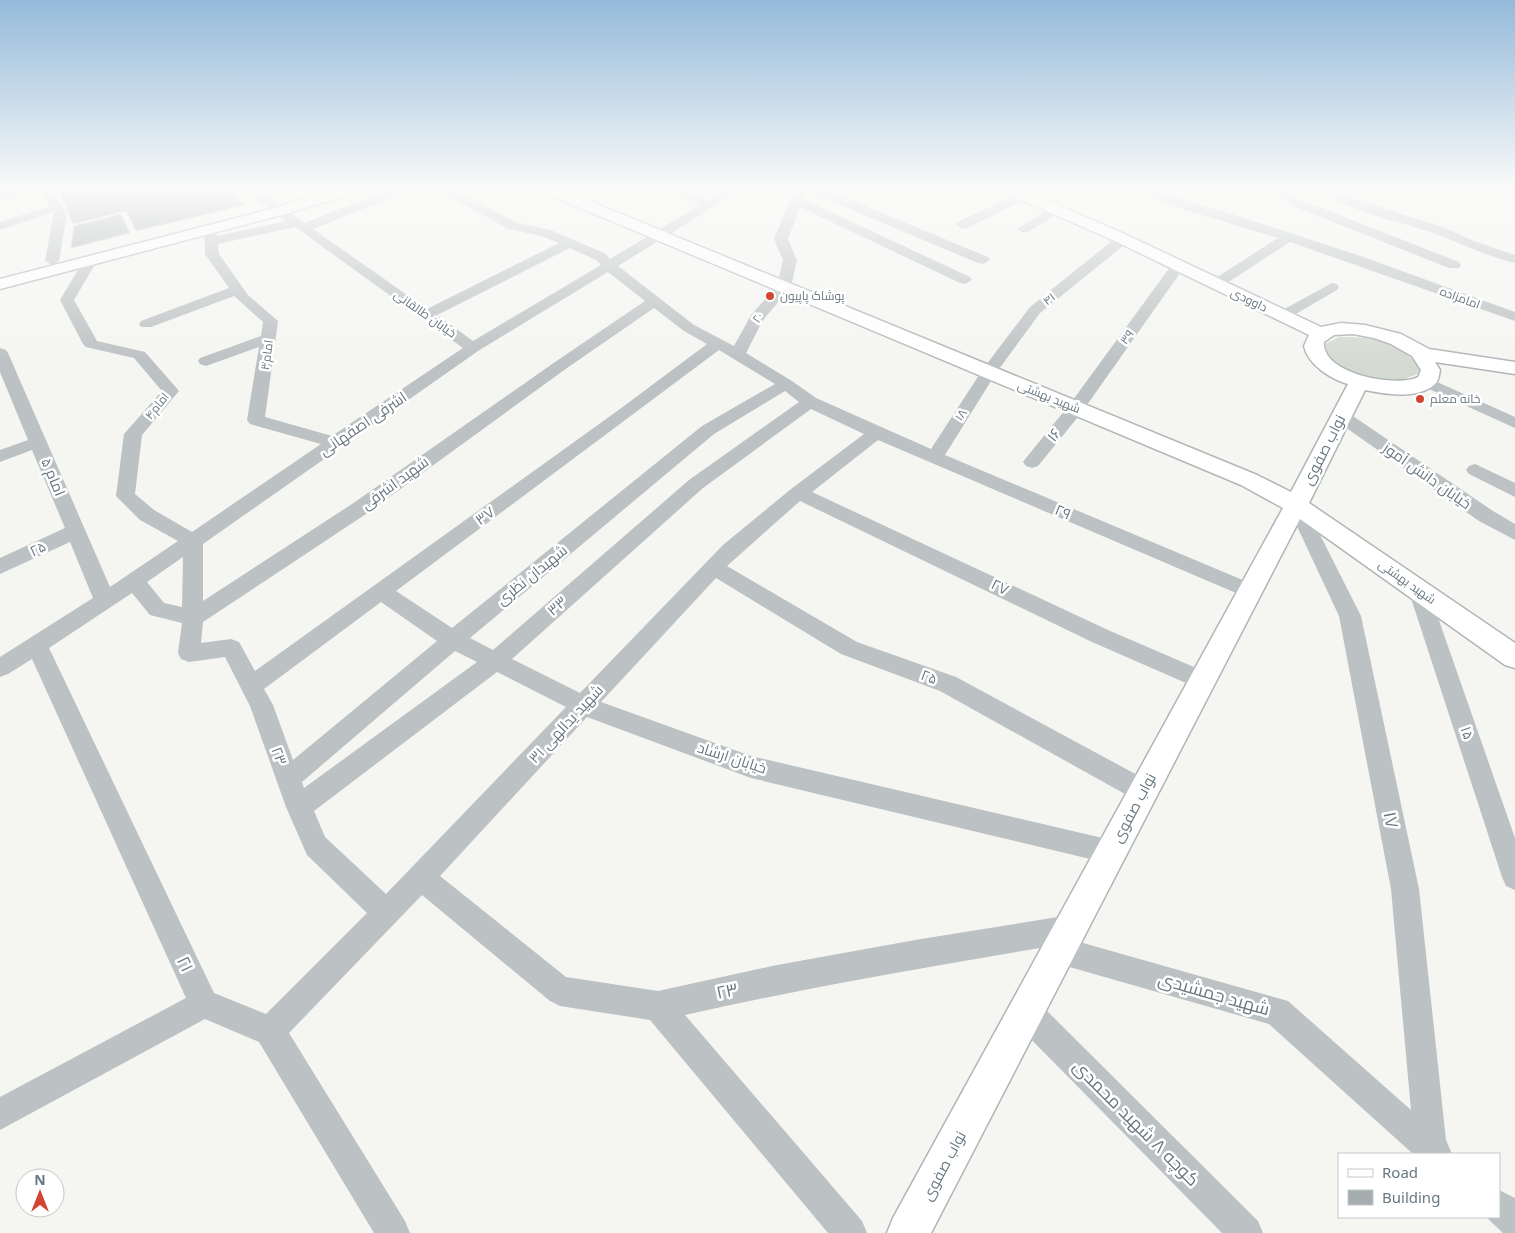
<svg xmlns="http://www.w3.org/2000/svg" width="1515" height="1233" viewBox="0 0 1515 1233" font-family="'Noto Sans',Cairo,sans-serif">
<rect width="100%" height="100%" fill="#f5f5f2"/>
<path fill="#d5dad1" d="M 1339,337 C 1375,337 1393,340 1419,365 L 1419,373 C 1412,376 1404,380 1396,381 C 1371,386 1346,370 1327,355 L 1325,344 Z"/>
<path fill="#a5adb0" stroke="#d6d6d4" d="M 59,191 L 227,191 L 246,205 L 136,231 L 126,211 L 73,224 Z
M 121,214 L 130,233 L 71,248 L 74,226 Z"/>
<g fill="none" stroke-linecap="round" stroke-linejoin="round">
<defs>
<path id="major" d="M 329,191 L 352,191 L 350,194 L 285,214 L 0,289 L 0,279 L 275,208 Z
M 545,191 L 565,191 L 1257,475 L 1291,492 L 1348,384 C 1331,379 1308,365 1304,346 L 1309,335 L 1117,242 L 1008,194 L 1006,191 L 1026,191 L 1129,236 L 1321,327 L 1341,323 L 1365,325 L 1401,334 L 1429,349 L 1515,362 L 1515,374 L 1435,362 L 1440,370 C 1439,374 1439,381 1435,384 C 1418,400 1385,394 1365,390 L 1309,503 L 1515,643 L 1515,668 L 1505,665 L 1300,519 L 931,1233 L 887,1233 L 893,1218 L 1283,508 L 1241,485 L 547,194 ZM 1353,334 L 1374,338 L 1391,344 L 1412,356 L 1421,370 L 1418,377 C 1396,388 1321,374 1324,342 L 1334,335 Z"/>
</defs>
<use href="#major" stroke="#b0b5b7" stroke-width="3"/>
<path fill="#bcc1c3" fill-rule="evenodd" d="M 4,191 L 24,191 L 22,194 L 0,200 L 0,192 Z
M 40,191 L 52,191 L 67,213 L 59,261 L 52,265 L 45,261 L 54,212 L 0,230 L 0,222 L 50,206 Z
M 247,191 L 261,191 L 278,203 L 279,207 L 284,208 L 305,223 L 385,191 L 402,191 L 400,194 L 313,229 L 427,309 L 559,243 L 542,236 L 508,229 L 441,191 L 456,191 L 517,223 L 551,230 L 606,254 L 610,259 L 700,205 L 671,191 L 688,191 L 709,200 L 724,191 L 739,191 L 618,266 L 694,325 L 734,346 L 751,315 L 777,286 L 783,260 L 774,239 L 794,191 L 806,191 L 803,199 L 970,277 L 972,280 L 965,284 L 960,283 L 800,207 L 788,239 L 797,260 L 791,287 L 763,320 L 746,353 L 792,381 L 816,398 L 931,449 L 983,369 L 1030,307 L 1118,236 L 1128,236 L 1130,239 L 1128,242 L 1040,313 L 996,373 L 945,455 L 1257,586 L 1260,591 L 1257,596 L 1250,599 L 1243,596 L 878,440 L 812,492 L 1108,630 L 1210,674 L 1213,681 L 1210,688 L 1202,690 L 1092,642 L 800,501 L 727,566 L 857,642 L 956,677 L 1152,783 L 1155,791 L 1152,799 L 1143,802 L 1134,799 L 940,691 L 841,654 L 716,578 L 601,702 L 751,756 L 1111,840 L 1120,843 L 1124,852 L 1120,861 L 1111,864 L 751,778 L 587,717 L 440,876 L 566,977 L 658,991 L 777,965 L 921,939 L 1070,915 L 1080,919 L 1084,929 L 1080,939 L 1076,941 L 1288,1001 L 1411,1110 L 1391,889 L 1339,616 L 1287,505 L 1289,500 L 1296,499 L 1303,500 L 1305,505 L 1361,616 L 1419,889 L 1446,1140 L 1452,1154 L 1413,1154 L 1269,1024 L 1059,964 L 1049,960 L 1045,950 L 1046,947 C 925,967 805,988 685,1015 L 862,1221 L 867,1233 L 828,1233 L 650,1020 L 560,1006 L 550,1001 L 422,895 L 289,1033 L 405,1221 L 410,1233 L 374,1233 L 259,1042 L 205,1019 L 0,1130 L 0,1097 L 186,998 L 32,659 L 8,674 L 0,677 L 0,657 L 93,598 L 70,542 L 0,574 L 0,558 L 65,528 L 32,450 L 0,462 L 0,450 L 28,440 L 0,372 L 0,348 L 6,350 L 8,353 L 110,587 L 178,541 L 140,520 L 116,496 L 124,434 L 162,391 L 134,358 L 86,347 L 83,344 L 60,300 L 85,258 L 90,257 L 97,261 L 74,300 L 97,341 L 145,352 L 179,391 L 142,435 L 135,494 L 154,510 L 192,532 L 321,444 L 250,424 L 247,420 L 259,347 L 206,366 L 200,364 L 198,361 L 200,358 L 261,336 L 263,322 L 234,296 L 151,327 L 141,327 L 139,324 L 141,321 L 229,288 L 205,254 L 204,229 L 205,226 L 215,226 L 217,236 L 286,221 L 276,214 L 275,210 L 270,209 ZM 295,227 L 463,348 L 332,436 L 265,417 L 278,321 L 248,295 L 219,254 L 218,244 ZM 570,248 L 596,260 L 601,265 L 473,341 L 437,315 ZM 608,272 L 645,301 L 555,362 L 352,504 L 203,601 L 203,544 L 478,351 ZM 654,308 L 684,331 L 707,344 L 620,409 L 255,671 L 239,642 L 231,639 L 201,643 L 203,622 L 366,514 L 567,368 ZM 719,350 L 775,384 L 702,426 L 452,628 L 396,591 ZM 785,391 L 799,402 L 689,480 L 493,650 L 470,638 L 714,434 ZM 811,409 L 864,434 L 791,489 L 723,545 L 580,693 L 512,659 L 703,488 ZM 183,557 L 182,607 L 164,603 L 147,582 ZM 132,593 L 150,615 L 182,623 L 178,653 L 181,659 L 189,662 L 225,657 L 250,706 L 286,807 L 307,855 L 367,913 L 266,1014 L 214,993 L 49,648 ZM 381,602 L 437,641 L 293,760 L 273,705 L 264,689 ZM 455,651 L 477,662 L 304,788 L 302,782 ZM 497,672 L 566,707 L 386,894 L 325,837 L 314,811 Z
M 812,191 L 829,191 L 988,257 L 990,260 L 983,264 L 978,263 L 814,194 Z
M 1144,191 L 1161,191 L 1191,203 L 1225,212 L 1355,254 L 1515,312 L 1515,321 L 1290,242 L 1221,287 L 1211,287 L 1209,284 L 1211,281 L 1278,238 L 1183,209 L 1146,194 Z
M 1273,191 L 1287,191 L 1301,200 L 1459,262 L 1461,265 L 1459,268 L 1449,268 L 1293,206 Z
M 1327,191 L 1341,191 L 1349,197 L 1443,227 L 1474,241 L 1515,255 L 1515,263 C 1486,256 1460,243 1433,233 C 1407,223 1343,211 1327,191 Z
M 1023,192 L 1029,196 L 1027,199 L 967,228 L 962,229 L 956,225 L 957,222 Z
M 1055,206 L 1059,207 L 1061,210 L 1059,213 L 1028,232 L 1023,233 L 1017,229 Z
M 1178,262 L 1185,266 L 1082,412 L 1038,466 L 1032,468 L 1026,466 L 1023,462 L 1026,458 L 1070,404 L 1173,263 Z
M 1332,283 L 1337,284 L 1339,287 L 1337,290 L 1287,319 L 1277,319 L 1275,316 L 1277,313 Z
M 1426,377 L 1515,417 L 1515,428 L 1420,385 L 1418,382 L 1420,379 Z
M 1341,411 L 1347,412 L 1493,511 L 1515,524 L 1515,540 L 1479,521 L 1335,420 L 1333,416 L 1335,412 Z
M 1475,464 L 1515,483 L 1515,497 L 1469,474 L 1466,470 L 1469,466 Z
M 1418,581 L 1425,584 L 1428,589 L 1515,838 L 1515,890 L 1506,886 L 1502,877 L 1408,589 L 1411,584 Z
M 1026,997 L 1037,1001 L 1258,1221 L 1263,1233 L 1222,1233 L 1015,1023 L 1011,1012 L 1015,1001 Z
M 1499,1190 L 1515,1198 L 1515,1233 L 1503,1233 L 1486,1217 L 1499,1217 Z"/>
<use href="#major" fill="#fff" fill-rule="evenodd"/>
</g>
<linearGradient id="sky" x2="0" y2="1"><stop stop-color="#94bada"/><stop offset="0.52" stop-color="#fafaf9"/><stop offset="1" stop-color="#fafaf9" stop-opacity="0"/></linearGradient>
<rect width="1515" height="364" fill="url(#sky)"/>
<g fill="#d34434" stroke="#fff" stroke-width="2">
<circle cx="770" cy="296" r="5"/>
<circle cx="1420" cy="399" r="5"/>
</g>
<g text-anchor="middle" stroke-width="5" stroke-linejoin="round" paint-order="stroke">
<g font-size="12" fill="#677880" stroke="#fff" text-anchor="start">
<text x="780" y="300">پوشاک پاپیون</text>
<text x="1430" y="403">خانه معلم</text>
</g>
<g font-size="12" fill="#677880" stroke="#fff">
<text transform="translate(1460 298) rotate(20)" y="4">امامزاده</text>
<text transform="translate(1049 299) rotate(-39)" y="4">۴۱</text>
<text transform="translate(1249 300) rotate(26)" y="4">داوودی</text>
<text transform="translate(425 314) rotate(35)" y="4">خیابان طالقانی</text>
<text transform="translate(758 318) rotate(-55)" y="4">۲۰</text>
<text transform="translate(1127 337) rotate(-54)" y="4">۳۹</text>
<text transform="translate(267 355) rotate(-82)" y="4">امام۳</text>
<text transform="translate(1049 397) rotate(22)" y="4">شهید بهشتی</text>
<text transform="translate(157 406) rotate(-51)" y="4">امام۴</text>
<text transform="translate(961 415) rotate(-57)" y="4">۱۸</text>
<text transform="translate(1407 582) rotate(35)" y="4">شهید بهشتی</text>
</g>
<g font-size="15" fill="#677880" stroke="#fff">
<text transform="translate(363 424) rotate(-34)" y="5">اشرفی اصفهانی</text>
<text transform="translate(1054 435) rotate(-51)" y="5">۱۶</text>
<text transform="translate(1324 450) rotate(-63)" y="5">نواب صفوی</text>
<text transform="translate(1427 476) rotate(35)" y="5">خیابان دانش آموز</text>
<text transform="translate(53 477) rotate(67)" y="5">امام ۵</text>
<text transform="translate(395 483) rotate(-36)" y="5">شهید اشرفی</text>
<text transform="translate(1063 512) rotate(23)" y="5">۲۹</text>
<text transform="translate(485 516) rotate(-36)" y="5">۳۷</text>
<text transform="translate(38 549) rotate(-26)" y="5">۲۵</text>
<text transform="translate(532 575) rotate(-39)" y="5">شهیدان نظری</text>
<text transform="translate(1000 587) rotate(26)" y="5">۲۷</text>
<text transform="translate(557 606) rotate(-41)" y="5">۳۳</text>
<text transform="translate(929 677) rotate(20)" y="5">۲۵</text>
<text transform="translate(566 724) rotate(-47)" y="5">۳۱ شهید یدالهی</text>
<text transform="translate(1467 733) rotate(71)" y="5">۱۵</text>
<text transform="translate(279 756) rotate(70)" y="5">۲۳</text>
<text transform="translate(732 758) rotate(18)" y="5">خیابان ارشاد</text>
<text transform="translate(1134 808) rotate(-62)" y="5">نواب صفوی</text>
<text transform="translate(944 1166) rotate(-62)" y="5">نواب صفوی</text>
</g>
<g font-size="18" fill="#677880" stroke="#fff">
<text transform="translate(1391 820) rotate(79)" y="6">۱۷</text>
<text transform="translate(185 964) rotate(65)" y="6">۲۱</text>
<text transform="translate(727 991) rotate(-12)" y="6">۲۳</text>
<text transform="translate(1214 994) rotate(16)" y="6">شهید جمشیدی</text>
<text transform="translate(1136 1123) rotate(45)" y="6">کوچه ۸ شهید محمدی</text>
</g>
</g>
<rect x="1338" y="1153" width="162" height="65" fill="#ffffff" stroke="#c2c9cc"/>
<rect x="1348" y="1169" width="25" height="8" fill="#ffffff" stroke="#c2c9cc"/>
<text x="1382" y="1178" font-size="15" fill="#677880">Road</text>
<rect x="1348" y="1190" width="25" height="15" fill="#a5adb0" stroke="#c2c9cc"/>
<text x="1382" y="1203" font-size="15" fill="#677880">Building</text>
<g transform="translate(40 1193)"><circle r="24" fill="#ffffff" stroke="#c2c9cc"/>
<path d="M0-4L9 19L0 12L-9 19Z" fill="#d34434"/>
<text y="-8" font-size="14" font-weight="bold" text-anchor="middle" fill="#677880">N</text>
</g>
</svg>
